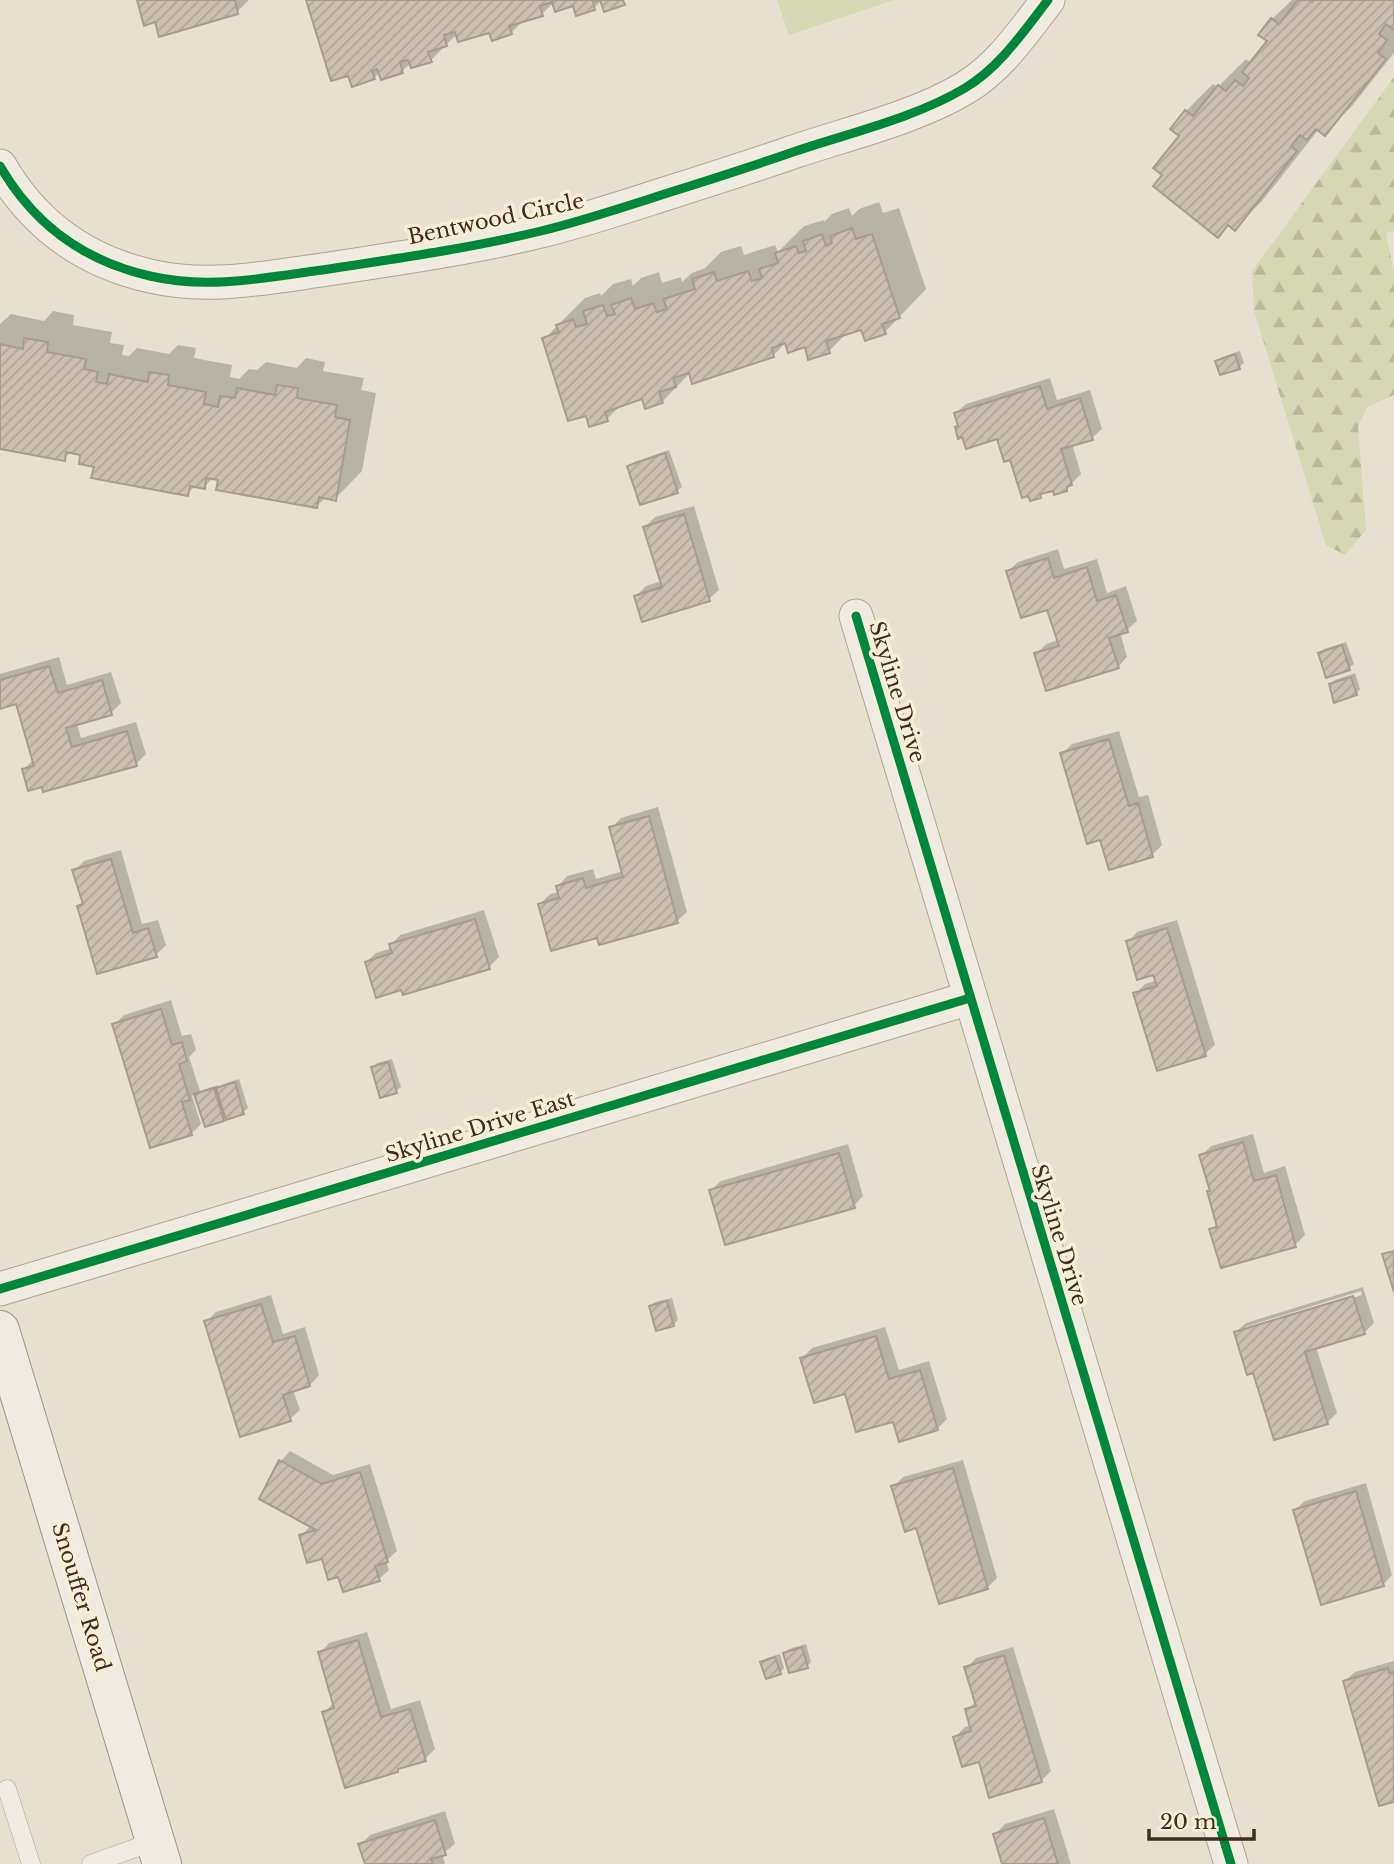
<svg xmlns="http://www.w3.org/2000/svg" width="1394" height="1864" viewBox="0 0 1394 1864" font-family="'Libre Baskerville',serif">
<defs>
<pattern id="forest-firs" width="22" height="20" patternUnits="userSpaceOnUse" patternTransform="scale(1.75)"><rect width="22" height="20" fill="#d6d7b3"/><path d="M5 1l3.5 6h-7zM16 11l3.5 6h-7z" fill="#b9b99a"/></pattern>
<pattern id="building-hatch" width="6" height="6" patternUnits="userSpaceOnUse" patternTransform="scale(1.75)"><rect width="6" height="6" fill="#cbbfb2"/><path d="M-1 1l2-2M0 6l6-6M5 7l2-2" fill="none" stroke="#afa499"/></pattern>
</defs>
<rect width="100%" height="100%" fill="#e7e0d1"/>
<path fill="url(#forest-firs)" d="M 1394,77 L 1394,231 L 1386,233 L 1394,272 L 1394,395 L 1367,407 L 1358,427 L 1366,530 L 1345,555 L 1326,545 L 1254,311 L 1252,271 Z"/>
<path fill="#d6d7b3" d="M 777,0 L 894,0 L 789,35 Z"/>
<path fill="#0003" fill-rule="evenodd" d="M 139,0 L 249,0 L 237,12 L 156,20 Z
M 308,0 L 602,0 L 594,8 L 574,3 L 554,2 L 542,14 L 524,20 L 511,33 L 491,30 L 457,34 L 431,60 L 411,63 L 402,71 L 380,72 L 374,78 Z
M 1292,0 L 1394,0 L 1394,53 L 1352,106 L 1325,133 L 1319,129 L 1262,201 L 1235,228 L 1229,224 L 1217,236 L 1165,175 L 1181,136 L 1173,129 L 1186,111 L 1213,84 L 1218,87 L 1246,59 L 1251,63 L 1269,40 L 1272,19 Z
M 879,202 L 883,213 L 899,208 L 926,289 L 885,332 L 862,327 L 848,332 L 829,351 L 806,345 L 786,342 L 773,356 L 690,373 L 662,402 L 643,397 L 622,404 L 607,419 L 587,414 L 544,339 L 585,298 L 600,293 L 601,296 L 613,284 L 631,279 L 633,286 L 641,278 L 659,272 L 662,283 L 681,277 L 682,282 L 692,273 L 705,268 L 721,252 L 741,246 L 744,255 L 775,245 L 778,252 L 804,226 L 824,220 L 824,222 L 832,214 L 849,208 L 852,216 L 859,209 Z
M 53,311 L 74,315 L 73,325 L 112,332 L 110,343 L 124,345 L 122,355 L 129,356 L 137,348 L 169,354 L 178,345 L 196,348 L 194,358 L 232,365 L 230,377 L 239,379 L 249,369 L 257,370 L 266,362 L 297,368 L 306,358 L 325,362 L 323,371 L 364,378 L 361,390 L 376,393 L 362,471 L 335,499 L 326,497 L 316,507 L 214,477 L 204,487 L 196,485 L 187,494 L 96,465 L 82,454 L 72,451 L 64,459 L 0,447 L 0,324 L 11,314 L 44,321 Z
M 1240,351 L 1244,363 L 1239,367 L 1222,373 L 1217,361 L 1222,357 Z
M 1050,378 L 1057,400 L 1090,390 L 1102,429 L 1092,438 L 1072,444 L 1081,474 L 1066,489 L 1054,488 L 1045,491 L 1040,496 L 998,437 L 960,425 L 956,413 L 966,404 Z
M 669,450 L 682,487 L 677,491 L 629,466 L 634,462 Z
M 694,506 L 719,590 L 709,599 L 636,596 L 646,586 L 662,581 L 645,527 L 655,517 Z
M 1058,549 L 1064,569 L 1097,559 L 1107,593 L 1126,586 L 1137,621 L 1127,630 L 1120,632 L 1127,657 L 1118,667 L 1036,654 L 1046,644 L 1058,640 L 1048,608 L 1008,571 L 1018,562 Z
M 1346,642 L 1354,664 L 1349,668 L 1320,653 L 1324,649 Z
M 59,657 L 67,685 L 111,672 L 121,703 L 111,713 L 77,724 L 81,738 L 136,722 L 146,754 L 136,764 L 43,785 L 23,770 L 34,759 L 18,702 L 0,707 L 0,674 Z
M 1355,673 L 1360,689 L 1356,694 L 1331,684 L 1335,680 Z
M 1119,731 L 1139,797 L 1148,795 L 1162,845 L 1152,855 L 1101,838 L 1062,754 L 1072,744 Z
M 658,807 L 687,912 L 677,921 L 598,936 L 540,904 L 550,894 L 559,892 L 558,886 L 567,876 L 593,869 L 596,879 L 623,871 L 611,828 L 621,818 Z
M 121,850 L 142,924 L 158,920 L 166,945 L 156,955 L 79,906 L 84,901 L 74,871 L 84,861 Z
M 484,910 L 499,957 L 489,967 L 366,962 L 376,953 L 392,948 L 391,945 L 400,935 Z
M 1177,920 L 1215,1045 L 1205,1054 L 1135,994 L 1145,984 L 1157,980 L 1154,972 L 1128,942 L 1137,932 Z
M 171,1000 L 182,1036 L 191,1034 L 196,1050 L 189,1057 L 200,1091 L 218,1085 L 219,1087 L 223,1084 L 239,1079 L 248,1108 L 243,1112 L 227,1116 L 223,1119 L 206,1125 L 195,1093 L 192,1096 L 201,1124 L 191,1134 L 114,1025 L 124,1015 Z
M 392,1059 L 401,1087 L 396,1091 L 373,1068 L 377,1063 Z
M 1253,1134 L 1264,1173 L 1285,1166 L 1305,1235 L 1295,1245 L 1211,1229 L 1218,1223 L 1201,1156 L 1211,1146 Z
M 848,1144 L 863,1196 L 854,1206 L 711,1190 L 721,1181 Z
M 1363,1287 L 1374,1323 L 1364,1333 L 1316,1347 L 1337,1413 L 1327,1423 L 1254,1371 L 1236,1332 L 1246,1323 ZM 1361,1291 L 1362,1295 L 1245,1330 L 1245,1327 Z
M 271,1295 L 283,1334 L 305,1327 L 319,1375 L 310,1385 L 293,1390 L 300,1410 L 290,1419 L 206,1322 L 216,1312 Z
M 672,1298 L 678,1320 L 673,1325 L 651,1306 L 655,1302 Z
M 885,1327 L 899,1370 L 929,1361 L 947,1419 L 937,1429 L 894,1419 L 846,1391 L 802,1358 L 812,1348 Z
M 290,1451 L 333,1475 L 370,1464 L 397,1551 L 386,1561 L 389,1570 L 379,1579 L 339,1575 L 301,1536 L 311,1525 L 281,1461 Z
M 963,1460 L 997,1578 L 987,1588 L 918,1526 L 893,1487 L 903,1477 Z
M 1366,1483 L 1392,1575 L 1383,1585 L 1295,1510 L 1305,1501 Z
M 367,1632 L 391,1709 L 420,1700 L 435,1749 L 425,1759 L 401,1766 L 397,1770 L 324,1713 L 334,1702 L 320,1653 L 329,1643 Z
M 806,1644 L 811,1662 L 807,1666 L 785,1653 L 789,1649 Z
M 1013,1647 L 1051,1771 L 1041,1781 L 980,1760 L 955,1737 L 965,1727 L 972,1725 L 967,1710 L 976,1701 L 966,1668 L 976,1658 Z
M 780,1654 L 784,1668 L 780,1673 L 762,1663 L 767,1658 Z
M 1394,1661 L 1394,1800 L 1345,1681 L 1355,1672 Z
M 1054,1809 L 1071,1864 L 1004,1864 L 995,1834 L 1005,1824 Z
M 445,1811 L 455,1844 L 442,1854 L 445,1864 L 367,1864 L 360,1845 L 370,1835 Z"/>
<path fill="url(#building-hatch)" stroke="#a89c90" stroke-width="2" d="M 137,0 L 235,0 L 238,14 L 159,37 L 155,22 L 144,26 Z
M 306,0 L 599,0 L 593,2 L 595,10 L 576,16 L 573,6 L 555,12 L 552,2 L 540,6 L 543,16 L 509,26 L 512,34 L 492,41 L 489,33 L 458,42 L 455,32 L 444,35 L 447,46 L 428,52 L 432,62 L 411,68 L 408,60 L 400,62 L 403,73 L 381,80 L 377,69 L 372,71 L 375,79 L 352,87 L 348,76 L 331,81 Z
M 600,0 L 623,0 L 625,5 L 604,12 Z
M 1298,0 L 1310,0 L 1312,2 L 1314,0 L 1394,0 L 1394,30 L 1386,24 L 1379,34 L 1387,40 L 1378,53 L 1386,59 L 1325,136 L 1316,129 L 1307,140 L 1300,135 L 1291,146 L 1297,151 L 1235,231 L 1228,225 L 1218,238 L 1153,186 L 1162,175 L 1153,168 L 1179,136 L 1170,129 L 1185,110 L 1193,116 L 1218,85 L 1226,91 L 1235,80 L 1243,86 L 1249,78 L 1242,72 L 1267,41 L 1258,35 L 1271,18 L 1279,24 Z
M 852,228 L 856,239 L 872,234 L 900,318 L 882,324 L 886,334 L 865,341 L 861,330 L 826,341 L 830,353 L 808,360 L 805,347 L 788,353 L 785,343 L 772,348 L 774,357 L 692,384 L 689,373 L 673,378 L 676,387 L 659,392 L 663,403 L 645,409 L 642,399 L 605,412 L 608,421 L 589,427 L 586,416 L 568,421 L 542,338 L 559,332 L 556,325 L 573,319 L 576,327 L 587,324 L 583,311 L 603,305 L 607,316 L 615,314 L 611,305 L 631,298 L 635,309 L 653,303 L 657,312 L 667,309 L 663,299 L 695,289 L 692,279 L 714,272 L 717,281 L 748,271 L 752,281 L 762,278 L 759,269 L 778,263 L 775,253 L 796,246 L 799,253 L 806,251 L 803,241 L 822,234 L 826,246 L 832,243 L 830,236 Z
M 24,338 L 48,342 L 47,352 L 86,359 L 84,369 L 98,372 L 96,382 L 107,384 L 109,374 L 148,382 L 149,372 L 169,375 L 168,385 L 206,392 L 204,404 L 218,407 L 220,396 L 235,398 L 237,388 L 275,395 L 277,385 L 298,388 L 297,398 L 337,405 L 335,417 L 350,420 L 336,501 L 319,497 L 317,508 L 216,490 L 218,480 L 206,478 L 205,489 L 190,486 L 188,496 L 91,478 L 94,467 L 79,464 L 80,455 L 66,452 L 65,461 L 0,449 L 0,344 L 23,349 Z
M 1235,354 L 1240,369 L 1220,375 L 1215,361 Z
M 1040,386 L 1047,409 L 1080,398 L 1093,440 L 1061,449 L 1072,485 L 1067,487 L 1067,491 L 1054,495 L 1053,491 L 1040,494 L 1041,498 L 1030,501 L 1028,496 L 1022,498 L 1010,460 L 1004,462 L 997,439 L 966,449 L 962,437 L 958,439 L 955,427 L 958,426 L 954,413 Z
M 665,453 L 678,493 L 640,505 L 627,466 Z
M 684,514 L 710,601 L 642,622 L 634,596 L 662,587 L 643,527 Z
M 1048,558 L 1054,578 L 1087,567 L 1097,601 L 1116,595 L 1128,632 L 1109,638 L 1119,668 L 1046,691 L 1034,653 L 1059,646 L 1047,610 L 1021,618 L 1006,571 Z
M 1342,645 L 1350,670 L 1326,678 L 1318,653 Z
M 49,666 L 58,693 L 102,680 L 112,715 L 66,728 L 72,747 L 127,731 L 137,766 L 43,792 L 42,787 L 28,791 L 22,769 L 34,766 L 16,704 L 0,709 L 0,680 Z
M 1351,677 L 1357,695 L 1334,703 L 1329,684 Z
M 1109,739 L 1129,806 L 1138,803 L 1153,857 L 1109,870 L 1100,840 L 1087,844 L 1060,753 Z
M 649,816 L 678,923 L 599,945 L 597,938 L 551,951 L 538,904 L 559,898 L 556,886 L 583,878 L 586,888 L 623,877 L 609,827 Z
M 111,859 L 133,933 L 148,928 L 157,957 L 97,974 L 77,906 L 83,904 L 72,870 Z
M 475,919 L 490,969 L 403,995 L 401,990 L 376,998 L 365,962 L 392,953 L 389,944 Z
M 1167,928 L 1206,1056 L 1157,1071 L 1133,993 L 1157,986 L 1153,975 L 1137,980 L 1126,941 Z
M 161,1009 L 172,1045 L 182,1042 L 187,1061 L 179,1064 L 190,1100 L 182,1102 L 192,1135 L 150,1148 L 112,1024 Z
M 388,1062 L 397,1093 L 380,1098 L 371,1067 Z
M 235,1082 L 244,1114 L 226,1120 L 216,1088 Z
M 214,1088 L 224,1121 L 205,1127 L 194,1094 Z
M 1243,1142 L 1254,1181 L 1276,1175 L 1296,1247 L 1221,1268 L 1209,1229 L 1217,1227 L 1207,1191 L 1210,1191 L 1199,1155 Z
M 839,1153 L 855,1208 L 725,1245 L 709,1190 Z
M 1394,1251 L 1394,1292 L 1382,1254 Z
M 1353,1296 L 1365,1334 L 1305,1352 L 1328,1424 L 1274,1440 L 1253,1373 L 1247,1375 L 1234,1332 Z
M 667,1301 L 674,1326 L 656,1331 L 649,1306 Z
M 261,1304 L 273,1342 L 295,1336 L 310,1386 L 283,1395 L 291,1421 L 240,1437 L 204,1321 Z
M 876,1336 L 889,1379 L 920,1370 L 938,1430 L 899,1442 L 893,1422 L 856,1432 L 845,1394 L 814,1403 L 800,1358 Z
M 279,1460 L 322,1484 L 360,1472 L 388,1562 L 375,1566 L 380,1581 L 343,1592 L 338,1577 L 328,1580 L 322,1559 L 307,1563 L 299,1535 L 316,1530 L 259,1499 Z
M 953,1468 L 988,1589 L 939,1604 L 916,1528 L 905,1532 L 891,1486 Z
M 1356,1491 L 1384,1586 L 1321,1605 L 1293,1510 Z
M 358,1640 L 381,1717 L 410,1709 L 426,1761 L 398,1769 L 398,1772 L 345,1788 L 322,1712 L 334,1708 L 318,1652 Z
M 802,1647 L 808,1668 L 789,1673 L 783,1653 Z
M 1004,1655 L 1042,1782 L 989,1798 L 979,1762 L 962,1767 L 953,1737 L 971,1731 L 965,1709 L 976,1706 L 964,1667 Z
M 775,1657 L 781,1674 L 766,1679 L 760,1662 Z
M 1388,1668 L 1389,1673 L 1394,1672 L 1394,1802 L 1379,1806 L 1343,1681 Z
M 1044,1818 L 1058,1864 L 1002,1864 L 993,1834 Z
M 435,1820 L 446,1855 L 431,1859 L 433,1864 L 365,1864 L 358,1844 Z"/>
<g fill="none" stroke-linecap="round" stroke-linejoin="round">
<defs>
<path id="lane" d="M 7,1789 L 31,1864
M 91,1864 L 155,1841"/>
<path id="street" d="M 0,166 C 34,225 84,261 150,276 C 209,290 270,277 329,269 C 400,258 471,248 541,231 C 586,220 630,205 674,191 C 715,178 756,165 796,151 C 850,133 917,117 965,88 C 1000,67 1023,32 1048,0
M 856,616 L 1231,1864
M 0,1289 L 970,998"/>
<path id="secondary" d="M 0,1330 L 162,1864"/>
</defs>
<use href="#lane" stroke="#ada599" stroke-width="19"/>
<use href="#street" stroke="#ada599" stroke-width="35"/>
<use href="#secondary" stroke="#9c958a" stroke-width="40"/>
<use href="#lane" stroke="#efebe3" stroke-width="18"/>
<use href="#street" stroke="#efebe3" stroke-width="33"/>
<use href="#secondary" stroke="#efebe3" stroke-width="38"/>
<defs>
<path id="cycleway" d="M 0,166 C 34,225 84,261 150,276 C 209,290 270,277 329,269 C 400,258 471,248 541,231 C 586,220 630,205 674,191 C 715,178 756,165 796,151 C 850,133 917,117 965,88 C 1000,67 1023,32 1048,0
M 856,616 L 1231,1864
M 0,1289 L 970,998"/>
</defs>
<use href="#cycleway" stroke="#f7eed8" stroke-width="13"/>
<use href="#cycleway" stroke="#00873e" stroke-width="9"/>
</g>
<g text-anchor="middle" stroke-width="7" stroke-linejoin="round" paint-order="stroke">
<g font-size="21" fill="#3d2e20" stroke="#f7eed8">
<text transform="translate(496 219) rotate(-12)" y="7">Bentwood Circle</text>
<text transform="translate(897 692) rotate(73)" y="7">Skyline Drive</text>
<text transform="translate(480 1127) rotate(-17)" y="7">Skyline Drive East</text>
<text transform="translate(1059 1235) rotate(73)" y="7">Skyline Drive</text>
<text transform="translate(81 1597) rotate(73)" y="7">Snouffer Road</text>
</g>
</g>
<path d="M1149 1829v10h105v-10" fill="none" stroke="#3d2e20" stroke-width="3.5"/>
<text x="1160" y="1829" font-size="21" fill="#3d2e20" stroke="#f7eed8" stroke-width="5" paint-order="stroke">20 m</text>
</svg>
